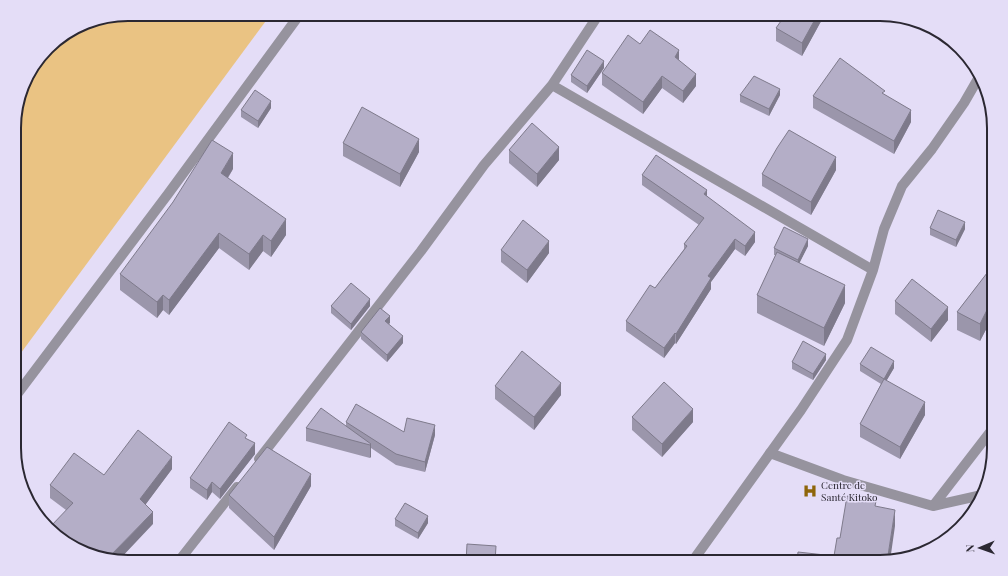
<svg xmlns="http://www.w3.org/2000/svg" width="1008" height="576" viewBox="0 0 1008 576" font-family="'Playfair Display',serif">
<rect width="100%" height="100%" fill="#e4ddf7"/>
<path fill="#eac383" d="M 128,14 L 271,14 L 15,361 L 15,113 L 26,77 L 53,42 L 84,23 Z"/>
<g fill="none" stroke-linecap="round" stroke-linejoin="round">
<path stroke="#96939e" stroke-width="10" d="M 15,397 L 168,194 L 300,14
M 770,453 L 843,480 L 933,506 L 982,495
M 933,506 L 994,427"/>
<path stroke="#96939e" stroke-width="10" d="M 552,85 L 873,270
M 259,459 L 421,251 L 484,165 L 552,85 L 599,14
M 178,562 L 237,487
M 692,562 L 801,410 L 847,340 L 873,270 L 884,229 L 902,186 L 932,149 L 964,103 L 979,77"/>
</g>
<path fill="#9b96ab" d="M 825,14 L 802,56 L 776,41 L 776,28 Z
M 861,14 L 867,14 L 866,17 Z
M 640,44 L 679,61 L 696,86 L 683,103 L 662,88 L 643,114 L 602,85 L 602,73 Z
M 604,68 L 587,93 L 571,82 L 571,75 Z
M 740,95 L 780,95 L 769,116 L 740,102 Z
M 885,95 L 911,122 L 894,154 L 813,108 L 813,96 Z
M 271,108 L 258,128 L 241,117 L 241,110 Z
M 343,143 L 419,152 L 400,187 L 343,156 Z
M 509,150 L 559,160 L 537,187 L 509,163 Z
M 233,169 L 228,178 L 286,235 L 271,257 L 263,251 L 249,270 L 219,248 L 169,315 L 163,310 L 157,318 L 120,290 L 120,274 Z
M 836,170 L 811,215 L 762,186 L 762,174 Z
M 642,175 L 707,196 L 755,242 L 745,256 L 735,249 L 711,282 L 711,289 L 676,344 L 675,343 L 664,358 L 626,331 L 626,321 L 655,288 L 684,249 L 684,244 L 699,225 L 642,185 Z
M 930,228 L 965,229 L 956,247 L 930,235 Z
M 808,246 L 799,263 L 845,303 L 824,346 L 757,313 L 757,295 L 776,255 L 774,255 L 774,248 Z
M 501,250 L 549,253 L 527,283 L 501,262 Z
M 994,264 L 994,322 L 991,320 L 980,341 L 957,330 L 957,312 Z
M 895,301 L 948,320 L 931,342 L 895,314 Z
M 331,306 L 370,306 L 351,330 L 331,313 Z
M 390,323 L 388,324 L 403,343 L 387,362 L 361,339 L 361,332 Z
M 826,360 L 813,380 L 792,369 L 792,362 Z
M 860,364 L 894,368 L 886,381 L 925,415 L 900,459 L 860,437 L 860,424 L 881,384 L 860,371 Z
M 495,386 L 561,395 L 534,430 L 495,399 Z
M 632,417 L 693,422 L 662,457 L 632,430 Z
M 346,422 L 404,432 L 435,435 L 425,472 L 396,465 L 371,448 L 370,458 L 306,441 L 306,428 L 346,426 Z
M 247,439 L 255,454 L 220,499 L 212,492 L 207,500 L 190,488 L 190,478 Z
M 172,469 L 145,505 L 153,524 L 66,510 L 50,498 L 50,485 L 104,475 Z
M 311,486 L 274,550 L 229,508 L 229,495 Z
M 395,519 L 428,523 L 418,539 L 395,526 Z"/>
<path fill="#7e7a8b" d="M 818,14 L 825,14 L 802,56 L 802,43 Z
M 679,50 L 679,62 L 675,57 Z
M 604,61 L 604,68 L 587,93 L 587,86 Z
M 696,74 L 696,86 L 683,103 L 683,91 Z
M 662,76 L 662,88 L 643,114 L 643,102 Z
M 780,89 L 780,95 L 769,116 L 769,109 Z
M 271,101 L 271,108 L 258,128 L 258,121 Z
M 911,110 L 911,122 L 894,154 L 894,141 Z
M 419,139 L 419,152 L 400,187 L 400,174 Z
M 559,147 L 559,160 L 537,187 L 537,174 Z
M 233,153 L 233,169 L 221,188 L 221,173 Z
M 836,157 L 836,170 L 811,215 L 811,202 Z
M 707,190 L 707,200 L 704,194 Z
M 286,219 L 286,235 L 271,257 L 271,241 Z
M 965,222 L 965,229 L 956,247 L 956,240 Z
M 755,232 L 755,242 L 745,256 L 745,246 Z
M 219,233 L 219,248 L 169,315 L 169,300 Z
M 263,235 L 263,251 L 249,270 L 249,254 Z
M 735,239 L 735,249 L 711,282 L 711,289 L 676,344 L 676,334 L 708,276 Z
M 808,239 L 808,246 L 798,266 L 798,260 Z
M 549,241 L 549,253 L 527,283 L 527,270 Z
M 845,285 L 845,303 L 824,346 L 824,328 Z
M 163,295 L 163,310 L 157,318 L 157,302 Z
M 370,299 L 370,306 L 351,330 L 351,324 Z
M 991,302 L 991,320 L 980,341 L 980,324 Z
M 948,307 L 948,320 L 931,342 L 931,329 Z
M 390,316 L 390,323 L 385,328 L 385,321 Z
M 675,333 L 675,343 L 664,358 L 664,348 Z
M 403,336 L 403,343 L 387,362 L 387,355 Z
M 826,354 L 826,360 L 813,380 L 813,374 Z
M 894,361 L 894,368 L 884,385 L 884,379 Z
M 561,383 L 561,395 L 534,430 L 534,417 Z
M 925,402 L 925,415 L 900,459 L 900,447 Z
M 693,409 L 693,422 L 662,457 L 662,444 Z
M 435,425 L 435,435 L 425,472 L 425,462 Z
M 255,443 L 255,454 L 220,499 L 220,489 Z
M 371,444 L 371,457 L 370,458 L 370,445 Z
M 172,457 L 172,469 L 140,512 L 140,499 Z
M 311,474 L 311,486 L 274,550 L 274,537 Z
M 212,482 L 212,492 L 207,500 L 207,490 Z
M 895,510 L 895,526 L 890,561 L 887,562 Z
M 153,512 L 153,524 L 119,560 L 109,557 Z
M 428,516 L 428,523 L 418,539 L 418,533 Z"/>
<path fill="#b4aec7" stroke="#7e7a8b" d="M 786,14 L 818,14 L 802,43 L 776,28 Z
M 650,30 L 679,50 L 675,57 L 696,74 L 683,91 L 662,76 L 643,102 L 602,73 L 628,35 L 640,44 Z
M 587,50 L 604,61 L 587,86 L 571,75 Z
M 840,58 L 885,91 L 882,93 L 911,110 L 894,141 L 813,96 Z
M 754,76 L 780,89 L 769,109 L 740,95 Z
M 255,90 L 271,101 L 258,121 L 241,110 Z
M 362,107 L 419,139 L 400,174 L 343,143 Z
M 532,123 L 559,147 L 537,174 L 509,150 Z
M 789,130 L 836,157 L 811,202 L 762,174 L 777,148 Z
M 212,140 L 233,153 L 221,173 L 286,219 L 271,241 L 263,235 L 249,254 L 219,233 L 169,300 L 163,295 L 157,302 L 120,274 L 173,202 Z
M 656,155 L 707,190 L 704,194 L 755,232 L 745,246 L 735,239 L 708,276 L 711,278 L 676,334 L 675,333 L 664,348 L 626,321 L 650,285 L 655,288 L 687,246 L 684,244 L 704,218 L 642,175 Z
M 938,210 L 965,222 L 956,240 L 930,228 Z
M 523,220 L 549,241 L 527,270 L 501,250 Z
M 784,227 L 808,239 L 798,260 L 774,248 Z
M 777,252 L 845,285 L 824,328 L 757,295 Z
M 994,264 L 994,304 L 991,302 L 980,324 L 957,312 Z
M 912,279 L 948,307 L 931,329 L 895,301 Z
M 351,283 L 370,299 L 351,324 L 331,306 Z
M 380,308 L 390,316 L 385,321 L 403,336 L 387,355 L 361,332 Z
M 803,341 L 826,354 L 813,374 L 792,362 Z
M 871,347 L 894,361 L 884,379 L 860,364 Z
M 522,351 L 561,383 L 534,417 L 495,386 Z
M 884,379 L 925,402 L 900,447 L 860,424 Z
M 664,382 L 693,409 L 662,444 L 632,417 Z
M 356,404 L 404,432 L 407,418 L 435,425 L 425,462 L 396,454 L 346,422 Z
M 321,408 L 371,444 L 370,445 L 306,428 Z
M 229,422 L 247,435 L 245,438 L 255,443 L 220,489 L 212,482 L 207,490 L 190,478 Z
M 138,430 L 172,457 L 140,499 L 153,512 L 109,557 L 71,547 L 50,527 L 73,503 L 50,485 L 74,453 L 104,475 Z
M 267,447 L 311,474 L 274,537 L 229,495 Z
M 847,496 L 876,501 L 875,506 L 895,510 L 887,562 L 797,562 L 798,552 L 834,556 L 837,538 L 840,538 Z
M 405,503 L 428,516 L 418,533 L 395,519 Z
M 467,544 L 496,546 L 495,562 L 466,562 Z"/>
<defs>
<symbol id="hospital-bare" viewBox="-9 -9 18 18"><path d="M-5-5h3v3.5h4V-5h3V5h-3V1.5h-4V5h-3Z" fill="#8e650a" stroke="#e4ddf7" stroke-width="2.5" paint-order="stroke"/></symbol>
</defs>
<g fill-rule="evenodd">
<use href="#hospital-bare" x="800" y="481" width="20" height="20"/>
</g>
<g text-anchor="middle" stroke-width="3" stroke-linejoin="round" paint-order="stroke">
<g font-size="10" fill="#2b2832" stroke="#e4ddf7" text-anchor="start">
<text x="821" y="489">Centre de<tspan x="821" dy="12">Santé Kitoko</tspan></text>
</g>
</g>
<path d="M0 0H1008V576H0ZM128 21H880A107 107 0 0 1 987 128V448A107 107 0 0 1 880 555H128A107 107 0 0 1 21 448V128A107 107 0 0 1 128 21Z" fill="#e4ddf7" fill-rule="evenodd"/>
<path fill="none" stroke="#2b2832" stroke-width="2" d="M128 21H880A107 107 0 0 1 987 128V448A107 107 0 0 1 880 555H128A107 107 0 0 1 21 448V128A107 107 0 0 1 128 21Z"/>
<g transform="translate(980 548) rotate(268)" stroke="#e4ddf7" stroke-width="3" paint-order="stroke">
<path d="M0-3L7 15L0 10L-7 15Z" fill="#2b2832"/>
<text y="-6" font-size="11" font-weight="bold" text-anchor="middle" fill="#2b2832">N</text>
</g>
</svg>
